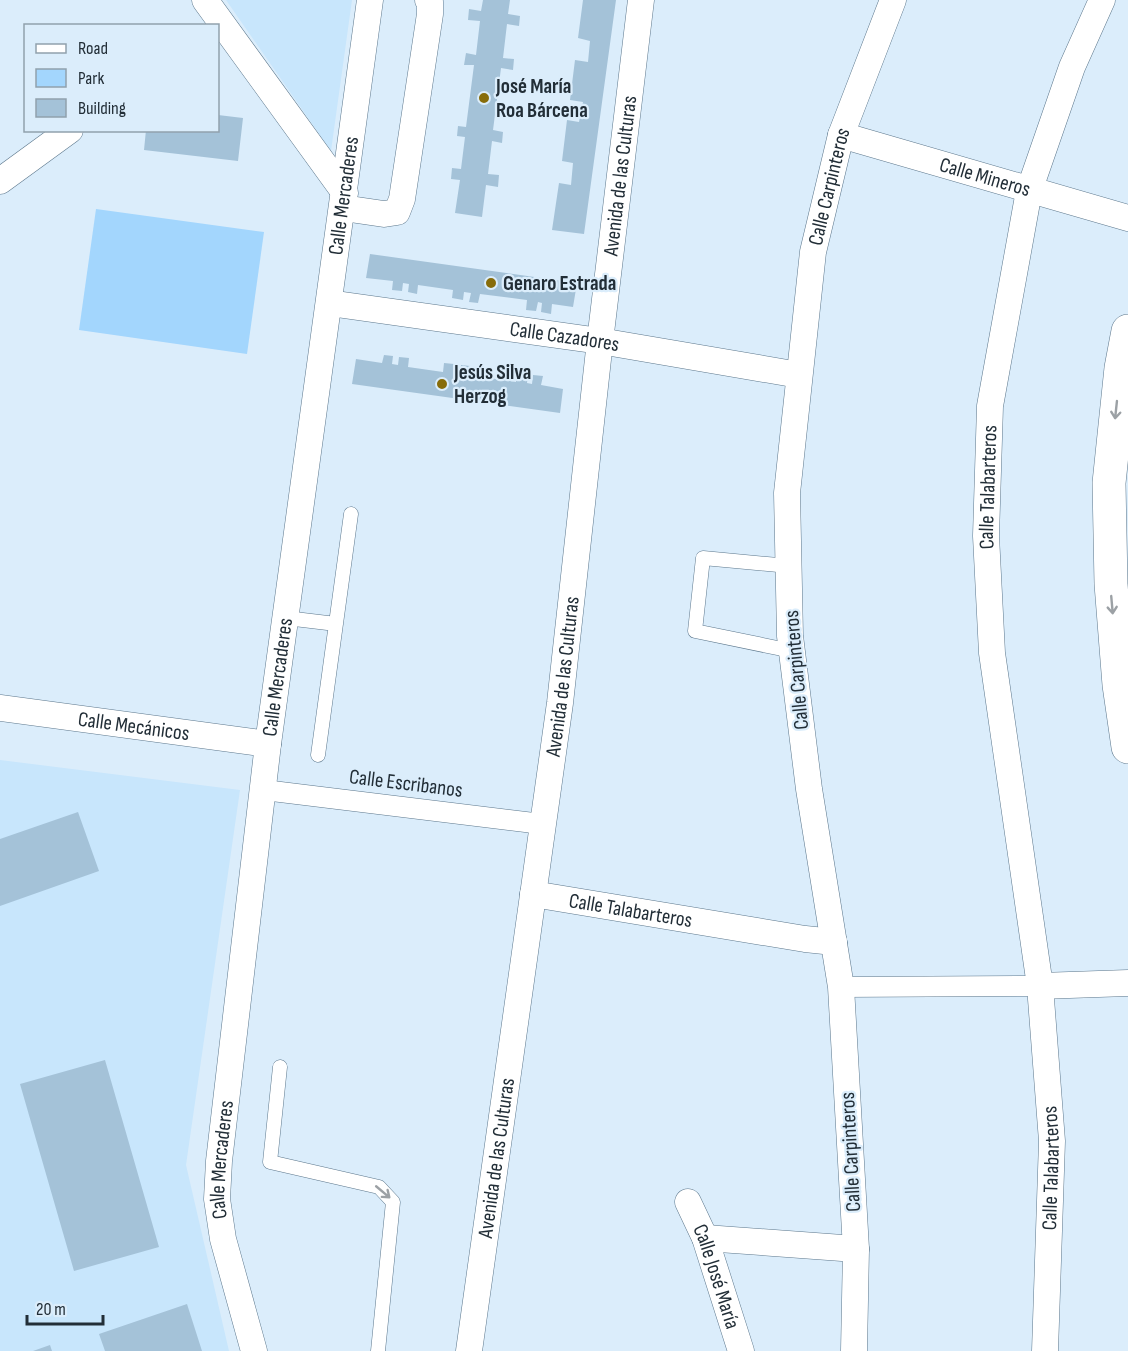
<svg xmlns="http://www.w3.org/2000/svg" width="1128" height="1351" viewBox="0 0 1128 1351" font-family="'Sofia Sans Condensed',sans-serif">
<rect width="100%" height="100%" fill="#dbedfb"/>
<path fill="#c8e6fc" d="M 226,0 L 352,0 L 331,151 Z
M 0,760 L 240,790 L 186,1165 L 229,1351 L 0,1351 Z"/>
<path fill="#a3d6fd" d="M 96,209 L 264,232 L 247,354 L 79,330 Z"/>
<path fill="#a4c2d8" d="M 483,0 L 510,0 L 508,14 L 520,16 L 519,26 L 507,24 L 503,58 L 514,59 L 513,70 L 501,68 L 493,130 L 503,132 L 502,143 L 492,141 L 488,174 L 499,175 L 498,187 L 486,185 L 482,217 L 455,213 L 460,180 L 451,179 L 452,168 L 461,169 L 465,137 L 457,136 L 458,126 L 466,127 L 474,65 L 464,65 L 466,53 L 476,55 L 480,21 L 468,20 L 469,9 L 481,11 Z
M 583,0 L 616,0 L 584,234 L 552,230 L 559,183 L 571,185 L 573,163 L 562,161 L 567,120 L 579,122 L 583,102 L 570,100 L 575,60 L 588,62 L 590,41 L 578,38 Z
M 218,115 L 243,118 L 238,161 L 144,150 L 146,130 L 218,130 Z
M 370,254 L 577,283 L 573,307 L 552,304 L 551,314 L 541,312 L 542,303 L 538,302 L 536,311 L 526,310 L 527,300 L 480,294 L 478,303 L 469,302 L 471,293 L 464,292 L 463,300 L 452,298 L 453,290 L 418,285 L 417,294 L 408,292 L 409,284 L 403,283 L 402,291 L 392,290 L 393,281 L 366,278 Z
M 384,355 L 393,356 L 392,364 L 398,365 L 399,357 L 409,358 L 408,367 L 443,372 L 444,363 L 454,364 L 453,373 L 460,374 L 461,365 L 470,366 L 469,375 L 516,382 L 517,372 L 528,374 L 527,383 L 532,384 L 533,375 L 543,376 L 541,385 L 563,389 L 560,413 L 352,384 L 356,359 L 382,363 Z
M 78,812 L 99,871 L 0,906 L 0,839 Z
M 105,1060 L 159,1247 L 74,1271 L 20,1084 Z
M 187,1304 L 202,1351 L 105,1351 L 99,1334 Z
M 50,1345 L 52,1351 L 33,1351 Z"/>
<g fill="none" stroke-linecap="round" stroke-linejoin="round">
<defs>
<path id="service" d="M 789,566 L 703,558 L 695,631 L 792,651
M 286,618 L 336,624
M 318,755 L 351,514
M 280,1067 L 270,1162 L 379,1187 L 393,1202 L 378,1351"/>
<path id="pedestrian" d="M 264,790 L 542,824
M 841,987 L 1040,986"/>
<g id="minor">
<path d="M 205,0 L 345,193"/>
<path id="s1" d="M 841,135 L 1128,218"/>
<path d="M 0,181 L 70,130"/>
<path d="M 343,208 L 384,214 L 397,212 L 402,199 L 430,14 L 430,2 L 428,0"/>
<path id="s2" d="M 329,303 L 600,341 L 799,375"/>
<path id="s3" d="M 0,708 L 268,744"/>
<path id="s4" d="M 533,894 L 805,939 L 834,942"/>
<path d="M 1040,986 L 1128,983"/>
<path id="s5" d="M 688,1202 L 705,1238 L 741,1351"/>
<path d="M 705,1238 L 856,1249"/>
<path id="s6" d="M 254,1351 L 223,1239 L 217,1199 L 219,1161 L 268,744 L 370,0"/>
<path id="s7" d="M 469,1351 L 560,703 L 600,341 L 641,0"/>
<path id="s8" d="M 854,1351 L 856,1249 L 841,987 L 809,789 L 790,636 L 787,493 L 813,252 L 841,135 L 893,0"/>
<path id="s9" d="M 1045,1351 L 1052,1141 L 1040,986 L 992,653 L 986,536 L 990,406 L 1029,191 L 1072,67 L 1102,0"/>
</g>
<path id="tertiary" d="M 1128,331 L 1121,368 L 1109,483 L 1111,584 L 1119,685 L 1128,747"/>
</defs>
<use href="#service" stroke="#5c778c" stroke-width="15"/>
<use href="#pedestrian" stroke="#5c778c" stroke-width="21"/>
<use href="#minor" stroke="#5c778c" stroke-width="27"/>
<use href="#tertiary" stroke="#5c778c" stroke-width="34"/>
<use href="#service" stroke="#fff" stroke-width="14"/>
<use href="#pedestrian" stroke="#fff" stroke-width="20"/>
<use href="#minor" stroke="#fff" stroke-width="26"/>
<use href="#tertiary" stroke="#fff" stroke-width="33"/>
</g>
<defs><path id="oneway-shaft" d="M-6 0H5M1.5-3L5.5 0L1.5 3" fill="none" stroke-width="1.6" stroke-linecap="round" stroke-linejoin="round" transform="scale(1.5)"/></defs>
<g stroke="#9ca1a5">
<use href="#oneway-shaft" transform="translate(1116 410) rotate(96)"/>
<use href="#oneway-shaft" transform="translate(1112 605) rotate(85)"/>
<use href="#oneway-shaft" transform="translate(383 1192) rotate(40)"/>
</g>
<g fill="#876c0a" stroke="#dbedfb" stroke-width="2">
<circle cx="484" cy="98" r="6"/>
<circle cx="491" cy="283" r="6"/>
<circle cx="442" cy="384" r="6"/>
</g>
<g text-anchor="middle" stroke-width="4.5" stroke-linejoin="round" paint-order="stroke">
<g font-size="21" font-weight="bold" fill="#222e37" stroke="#dbedfb" text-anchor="start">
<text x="496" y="93">José María<tspan x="496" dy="24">Roa Bárcena</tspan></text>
<text x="503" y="290">Genaro Estrada</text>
<text x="454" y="379">Jesús Silva<tspan x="454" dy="24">Herzog</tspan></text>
</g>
<g font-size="21" fill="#222e37" stroke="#dbedfb">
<text dy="7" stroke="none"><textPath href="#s7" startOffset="1185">Avenida de las Culturas</textPath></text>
<text dy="7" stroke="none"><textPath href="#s1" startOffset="150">Calle Mineros</textPath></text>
<text dy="7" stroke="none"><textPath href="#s8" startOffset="1172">Calle Carpinteros</textPath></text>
<text dy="7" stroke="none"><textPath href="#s6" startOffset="1168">Calle Mercaderes</textPath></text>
<text dy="7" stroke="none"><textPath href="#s2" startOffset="238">Calle Cazadores</textPath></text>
<text dy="7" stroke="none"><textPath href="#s9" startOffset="868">Calle Talabarteros</textPath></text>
<text transform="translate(796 670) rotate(-95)" y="7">Calle Carpinteros</text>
<text dy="7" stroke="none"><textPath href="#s6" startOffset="682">Calle Mercaderes</textPath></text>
<text dy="7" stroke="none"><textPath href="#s7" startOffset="681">Avenida de las Culturas</textPath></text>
<text dy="7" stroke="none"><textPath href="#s3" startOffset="135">Calle Mecánicos</textPath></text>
<text transform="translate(406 783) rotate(7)" y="7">Calle Escribanos</text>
<text dy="7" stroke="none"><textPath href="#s4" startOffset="99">Calle Talabarteros</textPath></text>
<text transform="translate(850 1152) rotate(-93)" y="7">Calle Carpinteros</text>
<text dy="7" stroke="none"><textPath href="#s7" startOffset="195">Avenida de las Culturas</textPath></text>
<text dy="7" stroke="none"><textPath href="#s6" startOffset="196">Calle Mercaderes</textPath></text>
<text dy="7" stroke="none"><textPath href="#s9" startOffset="183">Calle Talabarteros</textPath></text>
<text dy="7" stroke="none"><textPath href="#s5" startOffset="80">Calle José María</textPath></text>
</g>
</g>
<rect x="24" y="24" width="195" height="108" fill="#dbedfb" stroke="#91a1ad" stroke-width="1.5"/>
<rect x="36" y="44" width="30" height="9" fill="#ffffff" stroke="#91a1ad" stroke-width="1.5"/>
<text x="78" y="54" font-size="18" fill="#222e37">Road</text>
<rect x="36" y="69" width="30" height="18" fill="#a3d6fd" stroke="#91a1ad" stroke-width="1.5"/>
<text x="78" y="84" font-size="18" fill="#222e37">Park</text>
<rect x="36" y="99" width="30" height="18" fill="#a4c2d8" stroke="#91a1ad" stroke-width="1.5"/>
<text x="78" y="114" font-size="18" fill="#222e37">Building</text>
<path d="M27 1315v9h76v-9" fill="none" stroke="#222e37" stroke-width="3"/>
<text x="36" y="1315" font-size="18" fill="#222e37" stroke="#dbedfb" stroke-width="4.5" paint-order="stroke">20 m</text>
</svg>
